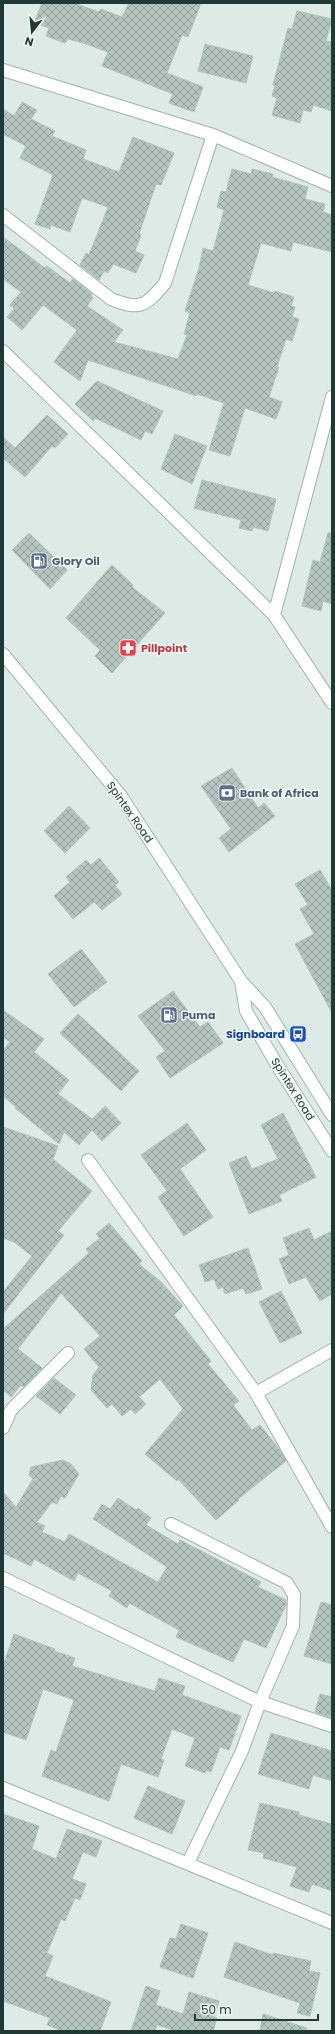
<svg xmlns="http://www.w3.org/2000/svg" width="335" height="2034" viewBox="0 0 335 2034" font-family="Poppins,sans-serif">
<defs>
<pattern id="building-cross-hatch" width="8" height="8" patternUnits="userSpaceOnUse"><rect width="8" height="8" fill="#b3c5be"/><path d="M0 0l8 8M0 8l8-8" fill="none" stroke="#91a19b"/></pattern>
</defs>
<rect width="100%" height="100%" fill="#deeae5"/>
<path fill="url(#building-cross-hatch)" stroke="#b0c3bd" d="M 42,3 L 74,3 L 99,12 L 101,9 L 122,17 L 129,3 L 201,3 L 188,37 L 182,35 L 167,73 L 203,87 L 194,112 L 169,103 L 173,94 L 102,66 L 108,52 L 83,43 L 68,39 L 65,43 L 46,36 L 49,28 L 34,23 Z
M 297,11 L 332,19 L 326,41 L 332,42 L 332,111 L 313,105 L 311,112 L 303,110 L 300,123 L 272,115 L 277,98 L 272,96 L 275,86 L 273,85 L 288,28 L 292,29 Z
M 205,44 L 253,56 L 246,83 L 198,71 Z
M 22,102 L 37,110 L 31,119 L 55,131 L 52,136 L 86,150 L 83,159 L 119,172 L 133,137 L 174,153 L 161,185 L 156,184 L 139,234 L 141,235 L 135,251 L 144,255 L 136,273 L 113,264 L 108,273 L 104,271 L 99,280 L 80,265 L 86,253 L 89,255 L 108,207 L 82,198 L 70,232 L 51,225 L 50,229 L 35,224 L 53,175 L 20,158 L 26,146 L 3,134 L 3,109 L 14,116 Z
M 232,169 L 251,174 L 252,169 L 273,174 L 272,177 L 308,187 L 305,199 L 325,204 L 323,212 L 332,215 L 332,252 L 293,242 L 291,251 L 261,243 L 248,285 L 274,293 L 275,291 L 294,297 L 291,306 L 295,307 L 292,317 L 299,319 L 292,341 L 286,339 L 277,367 L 279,367 L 269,397 L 282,402 L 276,419 L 245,408 L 230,456 L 209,450 L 224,403 L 197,394 L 197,396 L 88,360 L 80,381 L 54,362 L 77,330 L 43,305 L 22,330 L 7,317 L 14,309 L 10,305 L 21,292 L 3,279 L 3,237 L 45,268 L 47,266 L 70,283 L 73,279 L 92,294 L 91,296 L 93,298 L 87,306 L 123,330 L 114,342 L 178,359 L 187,335 L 184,334 L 190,313 L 185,311 L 199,268 L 203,248 L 213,251 L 224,210 L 217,207 L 221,191 L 226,192 Z
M 97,381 L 163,411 L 152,434 L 145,431 L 141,440 L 95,418 L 93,421 L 75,404 Z
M 47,415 L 68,434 L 55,448 L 52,446 L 25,477 L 3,458 L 3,437 L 15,448 Z
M 175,434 L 207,446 L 192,484 L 161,469 Z
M 202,480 L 276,499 L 268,531 L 253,527 L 252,531 L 239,528 L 241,520 L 194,508 Z
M 29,533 L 67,570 L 50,589 L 12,550 Z
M 328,533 L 332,533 L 332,604 L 323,601 L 321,611 L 302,606 L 313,560 L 320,562 Z
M 112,565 L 133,585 L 132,587 L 165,613 L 112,673 L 95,656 L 100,650 L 66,618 Z
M 232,768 L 258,808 L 264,803 L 275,816 L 229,852 L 219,838 L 231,829 L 201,786 Z
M 69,806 L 90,828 L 65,853 L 44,831 Z
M 99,858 L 119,882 L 115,885 L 122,894 L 102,910 L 94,902 L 73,919 L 54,896 L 70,882 L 66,877 L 86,860 L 91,865 Z
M 320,870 L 332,890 L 332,1013 L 295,944 L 314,934 L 300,909 L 308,905 L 295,884 Z
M 81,949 L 107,982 L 74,1007 L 48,974 Z
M 173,991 L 200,1027 L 208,1022 L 223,1043 L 170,1078 L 156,1057 L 165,1051 L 138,1016 Z
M 3,1010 L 44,1039 L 34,1052 L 69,1080 L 58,1094 L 92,1119 L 105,1106 L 121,1123 L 102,1141 L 92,1130 L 79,1145 L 64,1132 L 59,1144 L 15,1108 L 16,1107 L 3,1096 L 3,1050 L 10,1042 L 3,1037 Z
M 78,1014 L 139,1071 L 121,1091 L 60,1033 Z
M 283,1113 L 316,1177 L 279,1195 L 282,1201 L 249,1214 L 229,1163 L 246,1156 L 252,1169 L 278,1159 L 261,1125 Z
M 187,1123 L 206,1150 L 180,1169 L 213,1217 L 184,1236 L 158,1197 L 167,1191 L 141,1155 Z
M 3,1127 L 58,1146 L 53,1159 L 92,1191 L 58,1231 L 64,1235 L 3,1314 L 3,1292 L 32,1256 L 14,1242 L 3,1238 Z
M 109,1223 L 142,1261 L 139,1264 L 160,1281 L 183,1306 L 174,1315 L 211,1361 L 208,1364 L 239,1401 L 233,1405 L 252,1430 L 260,1425 L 280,1450 L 286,1461 L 238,1499 L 239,1500 L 216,1520 L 178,1479 L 177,1481 L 145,1454 L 183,1409 L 160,1379 L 139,1397 L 146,1404 L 135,1414 L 131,1409 L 122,1416 L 112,1404 L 107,1408 L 91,1390 L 93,1375 L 99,1367 L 84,1349 L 100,1336 L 61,1293 L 18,1349 L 42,1368 L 24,1387 L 21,1385 L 11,1397 L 3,1390 L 3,1329 L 89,1253 L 86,1249 L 100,1238 L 96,1234 Z
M 309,1228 L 314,1240 L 332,1231 L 332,1294 L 320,1301 L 306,1277 L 289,1284 L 279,1259 L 289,1255 L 283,1238 Z
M 248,1248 L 262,1289 L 246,1294 L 243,1288 L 225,1294 L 223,1287 L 218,1289 L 214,1279 L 205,1282 L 199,1265 Z
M 281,1291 L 302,1333 L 280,1343 L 259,1302 Z
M 54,1378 L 76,1395 L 60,1414 L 36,1396 Z
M 63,1460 L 71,1464 L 79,1474 L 65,1498 L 61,1496 L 57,1504 L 52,1502 L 37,1522 L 45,1526 L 42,1532 L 65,1542 L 69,1534 L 158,1582 L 167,1567 L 93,1519 L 102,1504 L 110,1509 L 118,1498 L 136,1510 L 138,1508 L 151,1518 L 146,1525 L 178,1544 L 180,1540 L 261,1582 L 258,1587 L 286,1600 L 286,1605 L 266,1648 L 244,1639 L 233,1662 L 176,1637 L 179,1630 L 129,1603 L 127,1608 L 109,1596 L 112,1591 L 78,1573 L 74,1581 L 34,1559 L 31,1566 L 3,1553 L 3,1492 L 16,1507 L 33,1479 L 29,1475 L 31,1467 Z
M 321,1602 L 332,1605 L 332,1664 L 304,1656 Z
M 14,1634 L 55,1649 L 54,1651 L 75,1658 L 72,1666 L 155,1691 L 159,1678 L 185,1686 L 182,1695 L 241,1716 L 229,1750 L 220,1747 L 211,1772 L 206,1770 L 205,1773 L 185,1766 L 195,1738 L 172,1729 L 161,1759 L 164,1760 L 158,1777 L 121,1764 L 109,1801 L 42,1776 L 51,1750 L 56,1752 L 74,1700 L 43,1689 L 26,1740 L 3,1732 L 3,1666 Z
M 320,1694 L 332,1697 L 332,1718 L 315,1712 Z
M 271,1733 L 332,1751 L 332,1781 L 313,1775 L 309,1789 L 258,1774 Z
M 148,1786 L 185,1801 L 172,1834 L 134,1818 Z
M 260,1803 L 299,1812 L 299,1815 L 332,1824 L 332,1891 L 312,1884 L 309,1892 L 290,1886 L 297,1867 L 263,1858 L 264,1853 L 248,1850 Z
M 3,1814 L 39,1826 L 32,1849 L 56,1859 L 67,1829 L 102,1841 L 96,1857 L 83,1852 L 72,1879 L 86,1884 L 80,1900 L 75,1898 L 65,1921 L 61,1919 L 47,1953 L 53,1956 L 45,1976 L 111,2002 L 100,2031 L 62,2031 L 47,2025 L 50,2018 L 3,2001 Z
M 181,1924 L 208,1933 L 193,1978 L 160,1967 L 170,1938 L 176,1939 Z
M 235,1942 L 273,1955 L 273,1953 L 311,1961 L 309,1971 L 320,1973 L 310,2016 L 297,2013 L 300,2003 L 224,1977 Z
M 146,1986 L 160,1991 L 156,2005 L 183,2014 L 189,1992 L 219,2001 L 214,2017 L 217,2018 L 213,2031 L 177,2031 L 157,2025 L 155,2031 L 131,2031 Z
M 263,2014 L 307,2028 L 306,2031 L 260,2031 Z"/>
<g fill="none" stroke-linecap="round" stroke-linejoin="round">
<defs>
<path id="minor" d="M 3,70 L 213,135 L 332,186
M 3,215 L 111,299 C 140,311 146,306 165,283 L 213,135
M 3,351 L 274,615 L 332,703
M 274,615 L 332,397
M 88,1160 L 256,1393 L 332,1527
M 256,1393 L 332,1350
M 3,1428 L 11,1410 L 68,1353
M 171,1524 L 287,1583 L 294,1595 L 293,1626 L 260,1702 L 242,1751 L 188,1863
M 3,1578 L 260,1702 L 332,1726
M 3,1788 L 332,1923"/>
<path id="secondary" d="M 3,654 L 121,796 L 241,981 L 265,1007 L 332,1115
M 241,981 L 246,1011 L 277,1065 L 332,1151"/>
</defs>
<use href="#minor" stroke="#a1b2ac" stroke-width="14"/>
<use href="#secondary" stroke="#9db6ae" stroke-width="14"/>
<use href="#minor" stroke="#fff" stroke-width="12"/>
<use href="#secondary" stroke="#fff" stroke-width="12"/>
</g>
<defs>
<symbol id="fuel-square" viewBox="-11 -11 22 22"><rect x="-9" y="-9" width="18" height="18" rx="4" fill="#5c6f8a" stroke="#eef7f3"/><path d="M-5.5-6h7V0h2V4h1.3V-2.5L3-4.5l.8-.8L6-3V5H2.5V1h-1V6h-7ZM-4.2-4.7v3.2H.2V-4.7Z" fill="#fff"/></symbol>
<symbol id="pharmacy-square" viewBox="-11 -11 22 22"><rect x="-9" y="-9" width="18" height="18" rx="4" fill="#e0444e" stroke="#eef7f3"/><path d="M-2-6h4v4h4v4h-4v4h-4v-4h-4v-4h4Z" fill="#fff"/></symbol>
<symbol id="bank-square" viewBox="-11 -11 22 22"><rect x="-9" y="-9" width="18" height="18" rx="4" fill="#5c6f8a" stroke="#eef7f3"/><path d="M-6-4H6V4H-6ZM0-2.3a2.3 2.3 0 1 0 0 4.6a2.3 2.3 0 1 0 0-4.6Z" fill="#fff"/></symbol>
<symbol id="bus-square" viewBox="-11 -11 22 22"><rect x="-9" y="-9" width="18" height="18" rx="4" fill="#1a4fb4" stroke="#eef7f3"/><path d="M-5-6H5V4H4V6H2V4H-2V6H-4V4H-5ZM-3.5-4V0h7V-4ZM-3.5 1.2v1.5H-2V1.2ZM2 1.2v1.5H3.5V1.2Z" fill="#fff"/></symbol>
</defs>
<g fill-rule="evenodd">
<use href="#fuel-square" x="29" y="551" width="20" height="20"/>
<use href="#pharmacy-square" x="118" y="638" width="20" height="20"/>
<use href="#bank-square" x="217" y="783" width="20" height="20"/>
<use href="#fuel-square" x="159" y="1005" width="20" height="20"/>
<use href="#bus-square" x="288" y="1024" width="20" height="20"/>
</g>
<g text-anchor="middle" stroke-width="3" stroke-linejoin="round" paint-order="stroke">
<g font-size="11" font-weight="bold" fill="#4e5e75" stroke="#eef7f3" text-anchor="start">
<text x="52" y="565">Glory Oil</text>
<text x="240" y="797">Bank of Africa</text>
<text x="182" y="1019">Puma</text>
</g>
<g font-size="11" font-weight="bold" fill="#be3a42" stroke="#eef7f3" text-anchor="start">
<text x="141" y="652">Pillpoint</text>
</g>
<g font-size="11" fill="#1f3a34" stroke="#eef7f3">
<text transform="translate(130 812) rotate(55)" y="4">Spintex Road</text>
<text transform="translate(293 1089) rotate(58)" y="4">Spintex Road</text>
</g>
<g font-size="11" font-weight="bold" fill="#164399" stroke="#eef7f3" text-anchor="end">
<text x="285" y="1038">Signboard</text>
</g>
</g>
<rect width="335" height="2034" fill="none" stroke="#1f3a34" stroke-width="8"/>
<g transform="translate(32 32) rotate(196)" stroke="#eef7f3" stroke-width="3" paint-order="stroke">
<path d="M0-3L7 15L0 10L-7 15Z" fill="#1f3a34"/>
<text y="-6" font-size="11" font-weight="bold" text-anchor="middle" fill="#1f3a34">N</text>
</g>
<path d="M195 2014v6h123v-6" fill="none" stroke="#1f3a34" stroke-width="2"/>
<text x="201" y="2014" font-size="12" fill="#1f3a34" stroke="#eef7f3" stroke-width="3" paint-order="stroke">50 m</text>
</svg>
